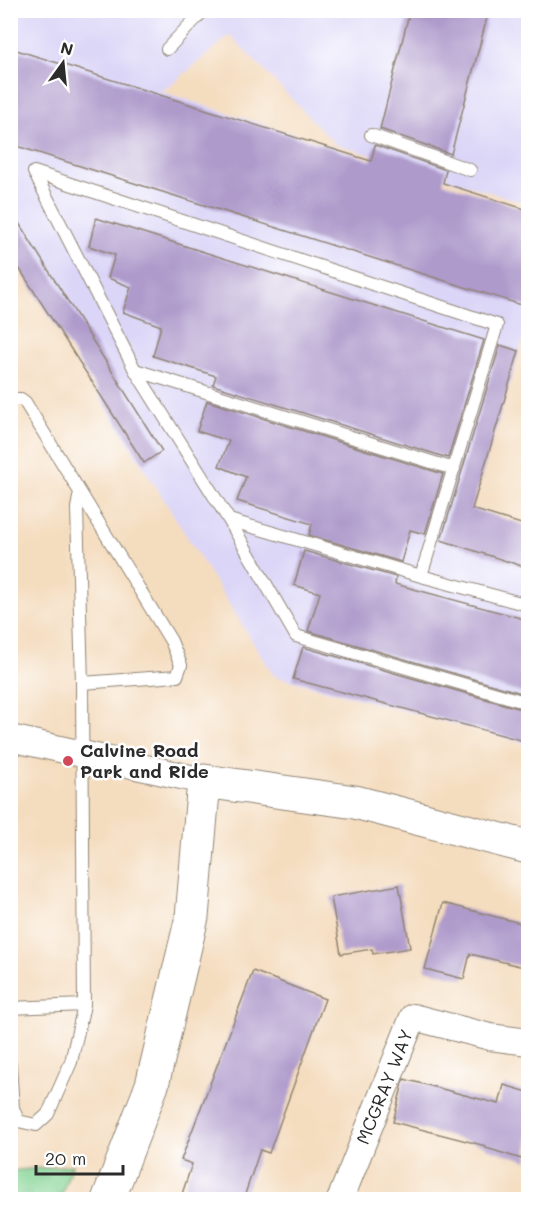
<svg xmlns="http://www.w3.org/2000/svg" width="539" height="1210" viewBox="0 0 539 1210" font-family="Mali,sans-serif">
<defs>
<pattern id="grass-tufts" width="24" height="20" patternUnits="userSpaceOnUse" patternTransform="scale(1.5)"><rect width="24" height="20" fill="#85d494"/><path d="M3 7l-1-3M5 7V3M7 7l1-3M15 17l-1-3M17 17v-4M19 17l1-3" fill="none" stroke="#73b680"/></pattern>
</defs>
<rect width="100%" height="100%" fill="#fff"/>
<filter id="ink" filterUnits="userSpaceOnUse"><feTurbulence type="fractalNoise" baseFrequency=".0167" numOctaves="2"/><feDisplacementMap in="SourceGraphic" scale="12" xChannelSelector="R" yChannelSelector="G"/><feConvolveMatrix kernelMatrix="1 2 1 2 8 2 1 2 1" color-interpolation-filters="sRGB"/></filter>
<filter id="wash" filterUnits="userSpaceOnUse"><feTurbulence type="fractalNoise" baseFrequency=".008" numOctaves="4" result="noise"/><feDisplacementMap in="SourceGraphic" scale="24" xChannelSelector="R" yChannelSelector="G"/><feGaussianBlur stdDeviation="1.35" result="paint"/><feColorMatrix in="noise" values="0 0 0 0 0 0 0 0 0 0 0 0 0 0 0 0 0 1.4 0 .05"/><feComposite in="paint" operator="in"/></filter>
<g filter="url(#wash)">
<rect width="100%" height="100%" fill="#f4dcbe"/>
<path fill="#dbd6f7" d="M 11,11 L 528,11 L 528,204 L 335,144 L 230,35 L 170,86 L 160,91 L 528,210 L 528,324 L 472,508 L 528,526 L 528,744 L 274,676 L 11,255 Z"/>
<path fill="url(#grass-tufts)" stroke="#588060" stroke-width="1.5" d="M 72,1165 L 60,1199 L 11,1199 L 11,1171 Z"/>
<g id="blocks">
<path fill="#ae9acb" d="M 410,10 L 489,10 L 451,154 L 380,129 Z
M 10,48 L 371,161 L 375,145 L 446,170 L 443,183 L 528,210 L 528,307 L 10,144 Z
M 10,209 L 162,451 L 144,463 L 10,254 Z
M 96,218 L 484,340 L 448,458 L 213,385 L 216,376 L 153,356 L 161,326 L 123,312 L 131,287 L 108,278 L 115,255 L 89,246 Z
M 500,345 L 519,351 L 472,509 L 528,526 L 528,568 L 441,540 Z
M 207,401 L 443,474 L 425,534 L 410,530 L 401,562 L 309,535 L 312,524 L 237,501 L 246,477 L 219,466 L 229,441 L 197,431 Z
M 304,551 L 396,577 L 395,584 L 528,620 L 528,695 L 308,631 L 320,593 L 294,585 Z
M 303,647 L 528,711 L 528,742 L 293,679 Z
M 399,885 L 410,948 L 373,954 L 372,949 L 341,954 L 331,897 Z
M 443,903 L 528,925 L 528,968 L 470,954 L 464,979 L 425,969 Z
M 253,971 L 325,999 L 269,1153 L 260,1150 L 243,1200 L 180,1200 L 192,1164 L 181,1160 Z
M 404,1079 L 499,1104 L 504,1085 L 528,1092 L 528,1161 L 486,1148 L 486,1146 L 393,1122 Z"/>
</g>
</g>
<g filter="url(#ink)">
<use href="#blocks" fill-opacity="0" stroke="#908474" stroke-width="1.5"/>
<g fill="none" stroke-linecap="round" stroke-linejoin="round">
<defs>
<path id="lane" d="M 167,49 L 204,10
M 371,135 L 470,170
M 135,370 L 229,520 L 421,576
M 10,399 L 21,399 L 25,402 C 74,482 122,562 171,641 L 181,665 L 177,676 L 82,683 L 77,508 L 80,492
M 454,469 L 135,370 L 34,172 L 497,325 L 421,576 L 528,605
M 229,520 L 296,636 L 528,703
M 10,1008 L 84,1005
M 10,1065 L 13,1108 L 18,1121 L 36,1125 L 48,1114 L 71,1062 L 84,1005 L 82,683"/>
<path id="street" d="M 10,738 L 204,781
M 340,1200 L 413,1017 L 490,1037 L 528,1042"/>
<path id="secondary" d="M 108,1200 L 152,1085 L 192,917 L 204,781 L 355,802 L 528,847"/>
</defs>
<use href="#lane" stroke="#908474" stroke-width="14"/>
<use href="#street" stroke="#908474" stroke-width="28"/>
<use href="#secondary" stroke="#908474" stroke-width="35"/>
<use href="#lane" stroke="#fff" stroke-width="12"/>
<use href="#street" stroke="#fff" stroke-width="26"/>
<use href="#secondary" stroke="#fff" stroke-width="33"/>
</g>
</g>
<circle fill="#d1495b" stroke="#fff" stroke-width="2" cx="68" cy="761" r="6"/>
<g text-anchor="middle" stroke-width="5" stroke-linejoin="round" paint-order="stroke">
<g font-size="18" font-weight="bold" fill="#2b2b2b" stroke="#fff" text-anchor="start">
<text x="80" y="757">Calvine Road<tspan x="80" dy="21">Park and Ride</tspan></text>
</g>
<g font-size="18" fill="#2b2b2b" stroke="#fff">
<text transform="translate(385 1087) rotate(-68)" y="6">MCGRAY WAY</text>
</g>
</g>
<rect width="539" height="1210" fill="none" stroke="#fff" stroke-width="36"/>
<g transform="translate(63 63) rotate(15)" stroke="#ffffff" stroke-width="4.5" paint-order="stroke">
<path d="M0-4.5L10 22L0 15L-10 22Z" fill="#2b2b2b"/>
<text y="-9" font-size="16" font-weight="bold" text-anchor="middle" fill="#2b2b2b">N</text>
</g>
<path d="M36 1165v9h87v-9" fill="none" stroke="#2b2b2b" stroke-width="3"/>
<text x="45" y="1165" font-size="18" fill="#2b2b2b" stroke="#ffffff" stroke-width="4.5" paint-order="stroke">20 m</text>
</svg>
